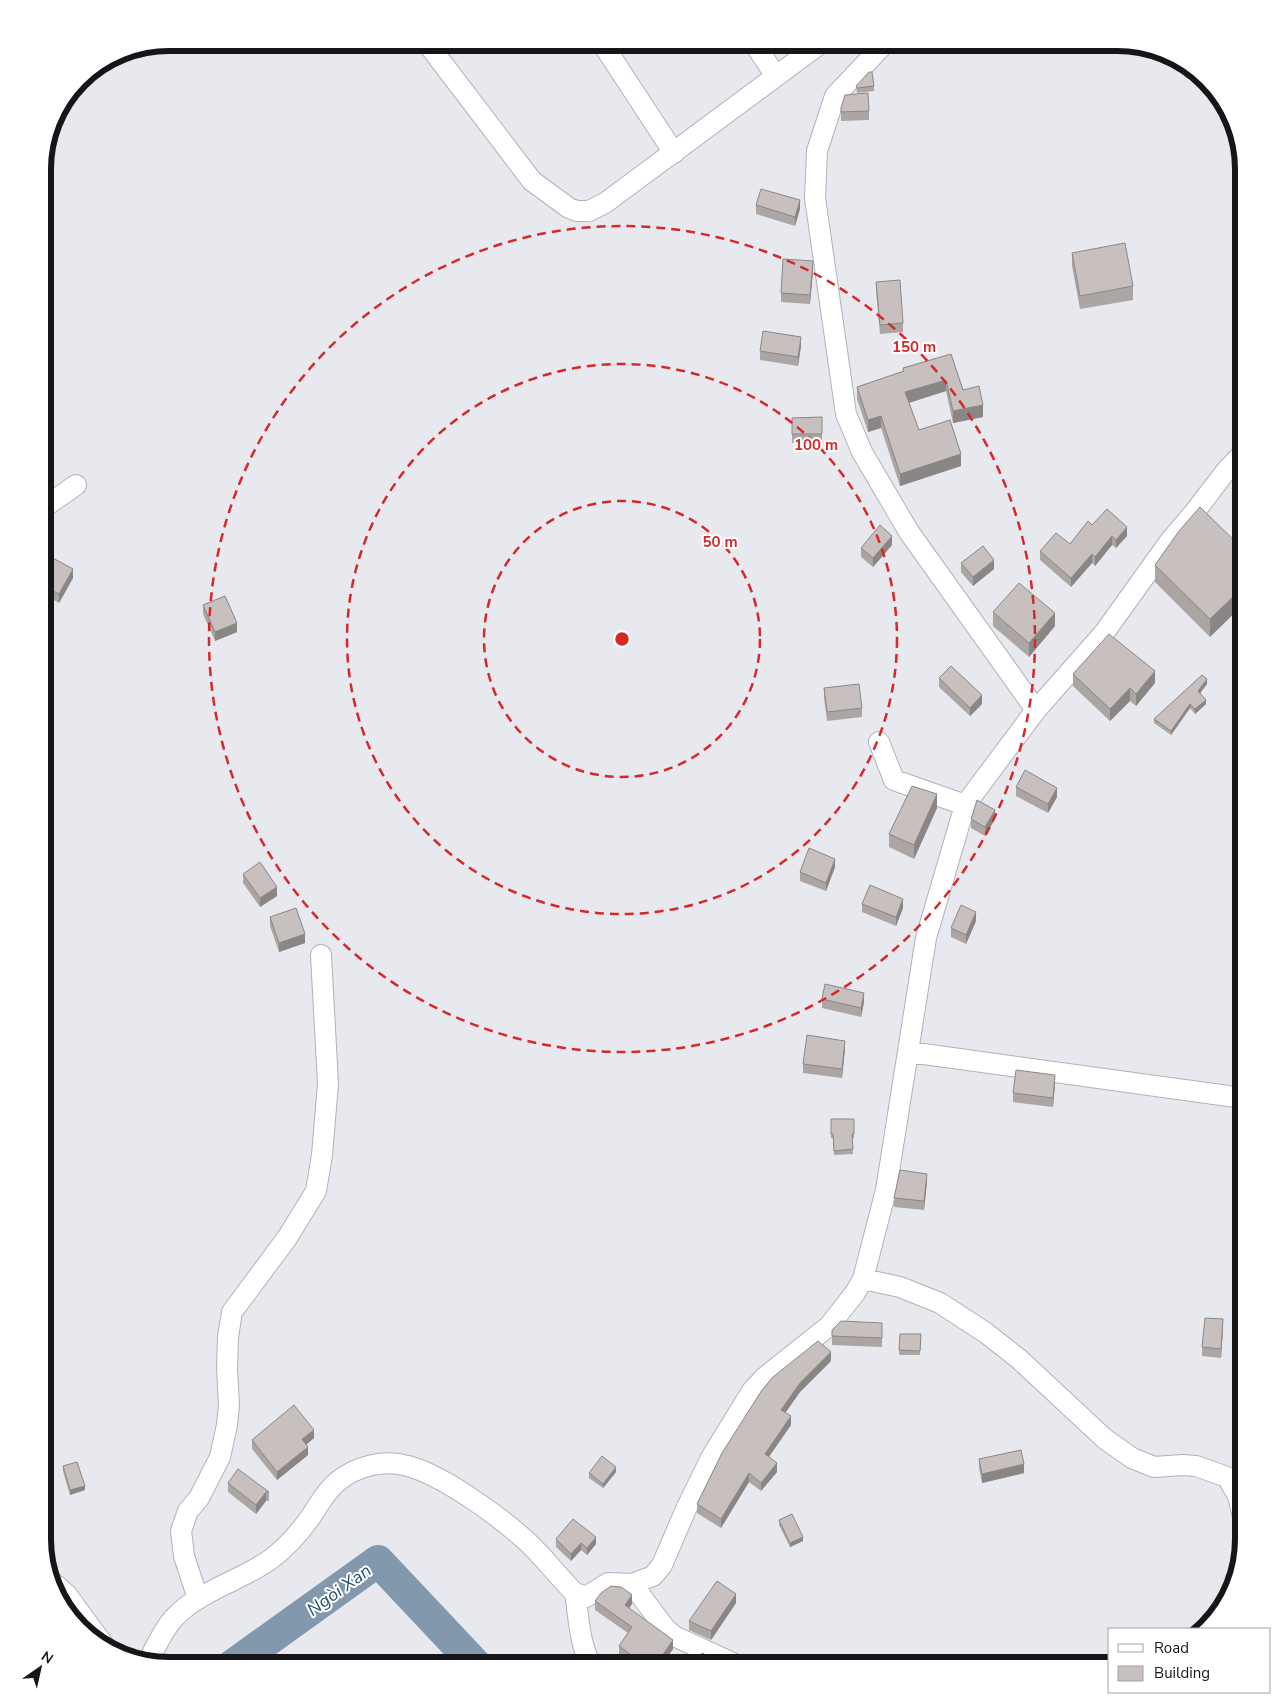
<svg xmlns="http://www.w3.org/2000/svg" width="1286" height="1708" viewBox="0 0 1286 1708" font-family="'Nunito Sans',sans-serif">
<rect width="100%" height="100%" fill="#e8e9ef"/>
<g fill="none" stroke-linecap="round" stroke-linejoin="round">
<path stroke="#8198ad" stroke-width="32" d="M 233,1665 L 378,1561 L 476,1665"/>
<defs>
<path id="minor" d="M 427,43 L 532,181 L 569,208 L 577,211 L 589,211 L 605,203 L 821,43
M 602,43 L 674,153
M 754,43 L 775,75
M 885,43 L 835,96 L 817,151 L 815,198 L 846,414 L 862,452 L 909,532 L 1036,710
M 43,508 L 76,485
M 879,742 L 894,780 L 965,805
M 909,1052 L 1243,1098
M 863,1279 L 900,1287 L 940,1303 L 986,1333 L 1019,1359 L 1105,1439 L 1132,1458 L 1154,1467 L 1183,1465 L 1196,1466 L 1227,1477 L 1238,1496 L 1243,1517
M 632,1584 L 665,1628 L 674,1636 L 737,1665
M 56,1585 L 67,1595 L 105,1647
M 575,1593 C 579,1618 579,1643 591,1665
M 198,1599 L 184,1556 L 181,1531 L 188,1511 L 199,1498 L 220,1457 L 227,1425 L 229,1406 L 227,1368 L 228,1337 L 232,1312 L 287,1238 L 316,1191 L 322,1155 L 328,1084 L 321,955
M 149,1660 C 156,1646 163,1630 174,1618 C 200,1590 241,1581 271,1559 C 287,1547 301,1531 312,1515 C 320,1503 326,1491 337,1482 C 356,1466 384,1459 408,1466 C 442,1475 496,1514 523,1538 C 542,1554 557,1576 575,1593 L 586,1597 L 608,1583 L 632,1584 L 653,1576 L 662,1565 L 687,1507 L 712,1456 L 752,1391 L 765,1377 L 829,1326 L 855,1293 L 863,1279 L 886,1190 L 926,938 L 965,805 L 1036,710 L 1104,633 L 1170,541 L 1193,514 L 1226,471 L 1243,453"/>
</defs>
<use href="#minor" stroke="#b1b2b8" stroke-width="22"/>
<use href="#minor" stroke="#fff" stroke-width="20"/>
</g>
<path fill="#aba5a4" d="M 856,86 L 874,86 L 874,91 L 857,93 Z
M 841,108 L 869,111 L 869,120 L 841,121 Z
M 756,205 L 800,209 L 795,226 L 756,214 Z
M 1072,253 L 1133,286 L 1133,300 L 1080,309 L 1072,266 Z
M 813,270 L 810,304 L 781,302 L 781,293 Z
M 876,282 L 903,323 L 903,332 L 880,334 L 876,290 Z
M 801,346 L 798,366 L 760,360 L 760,351 Z
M 951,354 L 963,390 L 983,417 L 953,423 L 946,391 L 909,403 L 919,430 L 961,466 L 900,486 L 881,428 L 868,432 L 857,399 L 857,387 L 903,372 L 903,368 Z
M 822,417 L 822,443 L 792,443 L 792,418 Z
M 1092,525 L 1127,536 L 1116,548 L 1112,545 L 1095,566 L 1092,563 L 1071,587 L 1040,560 L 1040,551 L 1070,544 Z
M 892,545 L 873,567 L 861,557 L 861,548 Z
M 1244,550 L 1210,637 L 1155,582 L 1155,565 Z
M 961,563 L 994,569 L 973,586 L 961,572 Z
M 43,573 L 73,578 L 59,603 L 43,594 Z
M 203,605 L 237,632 L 215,641 L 203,614 Z
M 993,612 L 1055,626 L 1029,657 L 993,626 Z
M 1073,674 L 1155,683 L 1136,706 L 1130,701 L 1110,721 L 1073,686 Z
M 939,678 L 982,704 L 970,716 L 939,687 Z
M 1207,684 L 1200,693 L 1206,704 L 1195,714 L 1190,708 L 1171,735 L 1154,723 L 1154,719 Z
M 824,688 L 862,708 L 862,717 L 827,721 L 824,697 Z
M 1016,787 L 1057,797 L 1048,813 L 1016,796 Z
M 937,808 L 914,859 L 889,847 L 889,834 Z
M 971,819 L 995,819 L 985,836 L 971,828 Z
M 835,867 L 826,891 L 800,881 L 800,872 Z
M 243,874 L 277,896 L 260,907 L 243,883 Z
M 862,904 L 903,908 L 896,926 L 862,912 Z
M 270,917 L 305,943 L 279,952 L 270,926 Z
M 976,921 L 966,944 L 951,937 L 951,928 Z
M 822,999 L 864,1002 L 861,1017 L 822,1008 Z
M 845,1049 L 842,1078 L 803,1073 L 803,1064 Z
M 1055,1084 L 1053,1107 L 1013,1102 L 1013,1093 Z
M 831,1119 L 854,1119 L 854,1138 L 852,1138 L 853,1154 L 834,1155 L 833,1138 L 831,1138 Z
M 927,1182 L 924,1210 L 894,1207 L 894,1198 Z
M 882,1323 L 882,1347 L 832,1345 L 832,1330 Z
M 1223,1328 L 1221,1358 L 1202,1356 L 1202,1347 Z
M 900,1334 L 921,1334 L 920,1355 L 899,1355 Z
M 831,1361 L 800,1392 L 785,1413 L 791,1425 L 769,1457 L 777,1472 L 761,1491 L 749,1482 L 721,1528 L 697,1513 L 697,1504 L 722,1453 Z
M 314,1438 L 306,1445 L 308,1455 L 277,1480 L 252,1449 L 252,1440 Z
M 979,1459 L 1024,1473 L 982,1483 L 979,1468 Z
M 63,1466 L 85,1490 L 70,1495 L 63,1471 Z
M 616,1472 L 603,1488 L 589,1478 L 589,1473 Z
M 228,1483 L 269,1492 L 269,1501 L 266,1501 L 256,1514 L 228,1492 Z
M 779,1520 L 803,1541 L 790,1547 L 779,1525 Z
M 556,1539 L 596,1544 L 587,1555 L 581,1550 L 571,1561 L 556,1547 Z
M 595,1601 L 632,1604 L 629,1608 L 673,1649 L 661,1666 L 634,1666 L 619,1655 L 619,1646 L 628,1633 L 595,1610 Z
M 736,1603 L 711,1640 L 689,1630 L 689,1621 Z"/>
<path fill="#8b8686" d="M 800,200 L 800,209 L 795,226 L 795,217 Z
M 813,261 L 813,270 L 810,304 L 810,295 Z
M 801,337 L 801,346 L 798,366 L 798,357 Z
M 946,380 L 946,391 L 905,404 L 905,392 Z
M 983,405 L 983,417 L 953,423 L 953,411 Z
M 881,416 L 881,428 L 868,432 L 868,420 Z
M 961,454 L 961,466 L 900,486 L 900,474 Z
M 1127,527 L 1127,536 L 1116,548 L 1116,540 Z
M 892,536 L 892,545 L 873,567 L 873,558 Z
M 1112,536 L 1112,545 L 1095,566 L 1095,557 Z
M 1092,554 L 1092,563 L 1071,587 L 1071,578 Z
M 994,560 L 994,569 L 973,586 L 973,577 Z
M 73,569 L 73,578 L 59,603 L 59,594 Z
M 1244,586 L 1244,604 L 1210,637 L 1210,619 Z
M 1055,613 L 1055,626 L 1029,657 L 1029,643 Z
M 237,623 L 237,632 L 215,641 L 215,632 Z
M 1155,671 L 1155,683 L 1136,706 L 1136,694 Z
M 1207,679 L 1207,684 L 1198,696 L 1198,691 Z
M 1130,688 L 1130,701 L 1110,721 L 1110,709 Z
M 982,695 L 982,704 L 970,716 L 970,708 Z
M 1206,700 L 1206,704 L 1195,714 L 1195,709 Z
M 1190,704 L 1190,708 L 1171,735 L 1171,731 Z
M 1057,788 L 1057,797 L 1048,813 L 1048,804 Z
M 937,794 L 937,808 L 914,859 L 914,845 Z
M 995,810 L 995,819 L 985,836 L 985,827 Z
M 835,859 L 835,867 L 826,891 L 826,883 Z
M 277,887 L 277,896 L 260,907 L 260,898 Z
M 903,899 L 903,908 L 896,926 L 896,917 Z
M 976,912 L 976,921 L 966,944 L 966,935 Z
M 305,934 L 305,943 L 279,952 L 279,943 Z
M 864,993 L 864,1002 L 861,1017 L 861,1008 Z
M 845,1041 L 845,1049 L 842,1078 L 842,1069 Z
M 1055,1075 L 1055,1084 L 1053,1107 L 1053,1098 Z
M 927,1174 L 927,1182 L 924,1210 L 924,1201 Z
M 1223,1319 L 1223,1328 L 1221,1358 L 1221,1349 Z
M 831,1352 L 831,1361 L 800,1392 L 781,1419 L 781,1410 L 800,1383 Z
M 791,1416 L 791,1425 L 765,1462 L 765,1454 Z
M 314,1430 L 314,1438 L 302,1448 L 302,1439 Z
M 308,1447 L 308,1455 L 277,1480 L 277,1472 Z
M 777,1463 L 777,1472 L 761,1491 L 761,1483 Z
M 1024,1464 L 1024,1473 L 982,1483 L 982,1474 Z
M 616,1467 L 616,1472 L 603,1488 L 603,1484 Z
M 749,1473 L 749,1482 L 721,1528 L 721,1519 Z
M 85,1486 L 85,1490 L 70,1495 L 70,1490 Z
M 266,1492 L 266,1501 L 256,1514 L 256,1505 Z
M 596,1537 L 596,1544 L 587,1555 L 587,1548 Z
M 803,1537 L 803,1541 L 790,1547 L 790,1543 Z
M 581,1543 L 581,1550 L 571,1561 L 571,1554 Z
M 736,1594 L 736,1603 L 711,1640 L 711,1631 Z
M 632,1595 L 632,1604 L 625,1614 L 625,1605 Z
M 673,1640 L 673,1649 L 661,1666 L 655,1666 Z
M 640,1657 L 640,1666 L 638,1666 L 638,1660 Z"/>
<path fill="#c7c0bf" stroke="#8b8686" d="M 869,72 L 872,72 L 874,86 L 857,88 L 856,86 Z
M 868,93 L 869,111 L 841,112 L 841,108 L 845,95 Z
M 761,189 L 800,200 L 795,217 L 756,205 Z
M 1125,243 L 1133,286 L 1080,296 L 1072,253 Z
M 783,259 L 813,261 L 810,295 L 781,293 Z
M 900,280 L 903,323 L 880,325 L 876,282 Z
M 763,331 L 801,337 L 798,357 L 760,351 Z
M 951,354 L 963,390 L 979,386 L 983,405 L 953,411 L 946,380 L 905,392 L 919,430 L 950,420 L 961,454 L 900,474 L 881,416 L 868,420 L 857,387 L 904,371 L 903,368 Z
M 822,417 L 822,434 L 792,434 L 792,418 Z
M 1200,507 L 1244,550 L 1244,586 L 1210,619 L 1155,565 L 1179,531 Z
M 1107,509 L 1127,527 L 1116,540 L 1112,536 L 1095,557 L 1092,554 L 1071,578 L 1040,551 L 1056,533 L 1070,544 L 1088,521 L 1092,525 Z
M 880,525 L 892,536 L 873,558 L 861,548 Z
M 983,546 L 994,560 L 973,577 L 961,563 Z
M 51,557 L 73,569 L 59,594 L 43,586 L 43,573 Z
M 1019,583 L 1055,613 L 1029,643 L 993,612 Z
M 225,596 L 237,623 L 215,632 L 203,605 Z
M 1109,634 L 1155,671 L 1136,694 L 1130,688 L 1110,709 L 1073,674 Z
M 951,666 L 982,695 L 970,708 L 939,678 Z
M 1202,675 L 1207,679 L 1198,691 L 1206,700 L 1195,709 L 1190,704 L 1171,731 L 1154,719 Z
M 859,684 L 862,708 L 827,712 L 824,688 Z
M 1025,770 L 1057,788 L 1048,804 L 1016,787 Z
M 912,786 L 937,794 L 914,845 L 889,834 Z
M 977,800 L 995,810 L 985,827 L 971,819 Z
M 809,848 L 835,859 L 826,883 L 800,872 Z
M 260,862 L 277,887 L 260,898 L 243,874 Z
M 870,885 L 903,899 L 896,917 L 862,904 Z
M 961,905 L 976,912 L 966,935 L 951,928 Z
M 296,908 L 305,934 L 279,943 L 270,917 Z
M 825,984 L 864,993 L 861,1008 L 822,999 Z
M 807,1035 L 845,1041 L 842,1069 L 803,1064 Z
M 1016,1070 L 1055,1075 L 1053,1098 L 1013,1093 Z
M 831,1119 L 854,1119 L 854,1134 L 852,1134 L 853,1149 L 834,1151 L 833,1134 L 831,1134 Z
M 900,1170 L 927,1174 L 924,1201 L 894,1198 Z
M 1205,1318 L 1223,1319 L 1221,1349 L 1202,1347 Z
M 841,1321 L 882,1323 L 882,1338 L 832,1336 L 832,1330 Z
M 900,1334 L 921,1334 L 920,1351 L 899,1350 Z
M 818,1341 L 831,1352 L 800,1383 L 781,1410 L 791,1416 L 765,1454 L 777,1463 L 761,1483 L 749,1473 L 721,1519 L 697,1504 L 722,1453 L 762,1390 L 773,1377 Z
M 294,1405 L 314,1430 L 302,1439 L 308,1447 L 277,1472 L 252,1440 Z
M 1021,1450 L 1024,1464 L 982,1474 L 979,1459 Z
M 602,1456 L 616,1467 L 603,1484 L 589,1473 Z
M 77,1462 L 85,1486 L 70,1490 L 63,1466 Z
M 238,1469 L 269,1492 L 266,1492 L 256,1505 L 228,1483 Z
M 792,1514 L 803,1537 L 790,1543 L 779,1520 Z
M 573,1519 L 596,1537 L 587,1548 L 581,1543 L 571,1554 L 556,1539 Z
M 717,1581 L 736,1594 L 711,1631 L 689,1621 Z
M 611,1586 L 621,1587 L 631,1594 L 632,1595 L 625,1605 L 673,1640 L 655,1666 L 653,1666 L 640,1657 L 638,1660 L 619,1646 L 632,1627 L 595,1601 L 601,1593 Z
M 702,1653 L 727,1665 L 726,1666 L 694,1666 Z"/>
<g fill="none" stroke="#d62828" stroke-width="2.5" stroke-dasharray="9 6">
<circle cx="622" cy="639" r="138"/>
<circle cx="622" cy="639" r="275"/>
<circle cx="622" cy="639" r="413"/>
</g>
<g text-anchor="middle" stroke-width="4" stroke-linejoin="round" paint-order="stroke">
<g font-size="18" font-style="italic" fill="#295071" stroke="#fff">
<text transform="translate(339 1590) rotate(-36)" y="6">Ngòi Xan</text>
</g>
</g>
<path d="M0 0H1286V1708H0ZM169 51H1117A118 118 0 0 1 1235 169V1539A118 118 0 0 1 1117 1657H169A118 118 0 0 1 51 1539V169A118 118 0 0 1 169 51Z" fill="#fff" fill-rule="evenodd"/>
<path fill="none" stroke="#161618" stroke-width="6" d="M169 51H1117A118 118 0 0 1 1235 169V1539A118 118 0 0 1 1117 1657H169A118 118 0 0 1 51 1539V169A118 118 0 0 1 169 51Z"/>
<circle cx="622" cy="639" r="8" fill="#d62828" stroke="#fff" stroke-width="2.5"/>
<g font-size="15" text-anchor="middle" font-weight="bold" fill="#d62828" stroke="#fff" stroke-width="4" stroke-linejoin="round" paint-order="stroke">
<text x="914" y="352">150 m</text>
<text x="816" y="450">100 m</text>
<text x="720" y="547">50 m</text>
</g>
<rect x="1108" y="1628" width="162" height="65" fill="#ffffff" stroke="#a2a2a3"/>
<rect x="1118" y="1644" width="25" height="8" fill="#ffffff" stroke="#a2a2a3"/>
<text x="1154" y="1653" font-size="15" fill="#161618">Road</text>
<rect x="1118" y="1666" width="25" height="15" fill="#c7c0bf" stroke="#a2a2a3"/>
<text x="1154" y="1678" font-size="15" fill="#161618">Building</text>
<g transform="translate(40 1668) rotate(34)" stroke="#ffffff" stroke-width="4" paint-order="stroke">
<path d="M0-4L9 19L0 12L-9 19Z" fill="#161618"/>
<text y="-8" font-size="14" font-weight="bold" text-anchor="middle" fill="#161618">N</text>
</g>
</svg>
